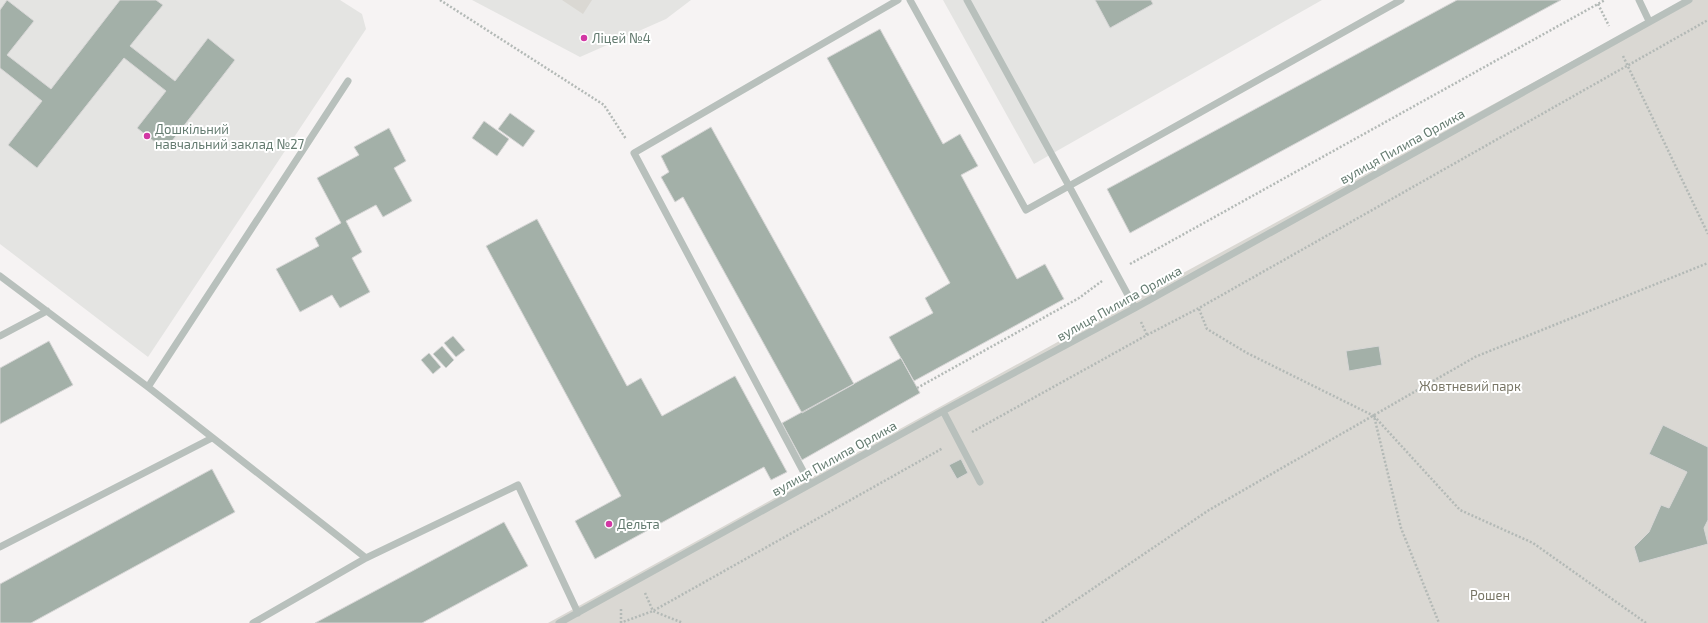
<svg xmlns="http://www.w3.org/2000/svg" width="1708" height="623" viewBox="0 0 1708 623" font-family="'Exo 2',sans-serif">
<rect width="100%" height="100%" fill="#f6f3f3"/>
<path fill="#e4e4e2" d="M 0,0 L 340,0 L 362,14 L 366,29 L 148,357 L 0,244 Z
M 472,0 L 691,0 L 666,19 L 580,57 Z
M 943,0 L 1322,0 L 1034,164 Z"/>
<path fill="#dad8d3" d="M 562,0 L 592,0 L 583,14 Z
M 1685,0 L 1708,0 L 1708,623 L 548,623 L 1150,291 Z"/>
<path fill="#a3b0a8" stroke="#d7d6d6" d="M 7,0 L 34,21 L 7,55 L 51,89 L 120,0 L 156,0 L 163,5 L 130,46 L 175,81 L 208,38 L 235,60 L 165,150 L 137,128 L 166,91 L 124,58 L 37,168 L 8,145 L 42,101 L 0,68 L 0,10 Z
M 1095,0 L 1151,0 L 1153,4 L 1110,28 Z
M 1457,0 L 1561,0 L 1130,233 L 1107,189 Z
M 880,29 L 943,144 L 960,134 L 978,166 L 961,175 L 1017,279 L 1045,264 L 1064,299 L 914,381 L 889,337 L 933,313 L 925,298 L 950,283 L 827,58 Z
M 510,113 L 535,131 L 523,147 L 498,129 Z
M 484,121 L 509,139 L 497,156 L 472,138 Z
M 711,127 L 854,384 L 802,413 L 683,197 L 675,202 L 661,177 L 669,172 L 661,156 Z
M 389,128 L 406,161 L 394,168 L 412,201 L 383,217 L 376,205 L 346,221 L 362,252 L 352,258 L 370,292 L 340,308 L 332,295 L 300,312 L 276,269 L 319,246 L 315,238 L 341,223 L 317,178 L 359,155 L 354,147 Z
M 537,219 L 627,386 L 641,378 L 662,416 L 735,376 L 787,472 L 771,480 L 764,467 L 595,559 L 575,521 L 621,496 L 486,246 Z
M 453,336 L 465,350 L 456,357 L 444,343 Z
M 49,341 L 73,385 L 0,424 L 0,368 Z
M 442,346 L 454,360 L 446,368 L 433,354 Z
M 1379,346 L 1382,365 L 1349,371 L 1346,351 Z
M 429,353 L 441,367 L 433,374 L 421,360 Z
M 901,358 L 920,393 L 802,460 L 782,423 Z
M 1663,425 L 1708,447 L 1708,520 L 1704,528 L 1708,544 L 1639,563 L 1634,547 L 1649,532 L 1661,505 L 1669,508 L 1687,472 L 1649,454 Z
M 961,459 L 968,473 L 957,479 L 949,465 Z
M 212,469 L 235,512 L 31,623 L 0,623 L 0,584 Z
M 504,522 L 528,566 L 422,623 L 315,623 Z"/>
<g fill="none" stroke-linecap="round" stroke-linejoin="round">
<path stroke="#b3b9b6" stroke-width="2.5" stroke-dasharray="2 2" stroke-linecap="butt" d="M 440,0 L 604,105 L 626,139
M 1598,4 L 1609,26
M 1623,56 L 1708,234
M 1130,264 L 1605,0
M 1199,309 L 1207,329 L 1247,353 L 1374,416 L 1401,528 L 1439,623
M 1141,322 L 1147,335
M 917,388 L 1079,298 L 1102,281
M 1374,416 L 1460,510 L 1533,543 L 1646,623
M 972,432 L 1147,335 L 1199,308 L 1708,20
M 645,593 L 653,611 L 683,623
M 620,623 L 653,611 L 943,448
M 621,623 L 621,608
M 1042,623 L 1209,510 L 1475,357 L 1708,263"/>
<path stroke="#b8c0bc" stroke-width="7" d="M 910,0 L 1026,210 L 1069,186 L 967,0
M 1639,0 L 1649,21
M 0,276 L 148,387 L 366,558 L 518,485 L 578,613
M 1135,308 L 1069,186 L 1401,0
M 0,336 L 47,311
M 148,387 L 348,81
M 943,411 L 980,482
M 810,484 L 634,153 L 898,0
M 0,547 L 212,438
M 253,623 L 366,558
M 559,623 L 943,411 L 1135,308 L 1689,0"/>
</g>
<g fill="#d237a4" stroke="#fff" stroke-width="1.5">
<circle cx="584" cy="38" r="4"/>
<circle cx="147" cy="136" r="4"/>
<circle cx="609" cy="524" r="4"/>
</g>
<g text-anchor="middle" stroke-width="4" stroke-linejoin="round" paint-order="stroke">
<g font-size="13" fill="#647b70" stroke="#fff" text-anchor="start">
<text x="592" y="43">Ліцей №4</text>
<text x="155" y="134">Дошкільний<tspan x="155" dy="15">навчальний заклад №27</tspan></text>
<text x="617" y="529">Дельта</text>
</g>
<g font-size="13" fill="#647b70" stroke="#fff">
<text transform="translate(1402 146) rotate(-29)" y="5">вулиця Пилипа Орлика</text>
<text transform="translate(1119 303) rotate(-29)" y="5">вулиця Пилипа Орлика</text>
<text transform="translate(834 458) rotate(-29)" y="5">вулиця Пилипа Орлика</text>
</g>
<g font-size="13" fill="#797666" stroke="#fff">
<text x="1470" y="391">Жовтневий парк</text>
<text x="1490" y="600">Рошен</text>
</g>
</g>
</svg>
